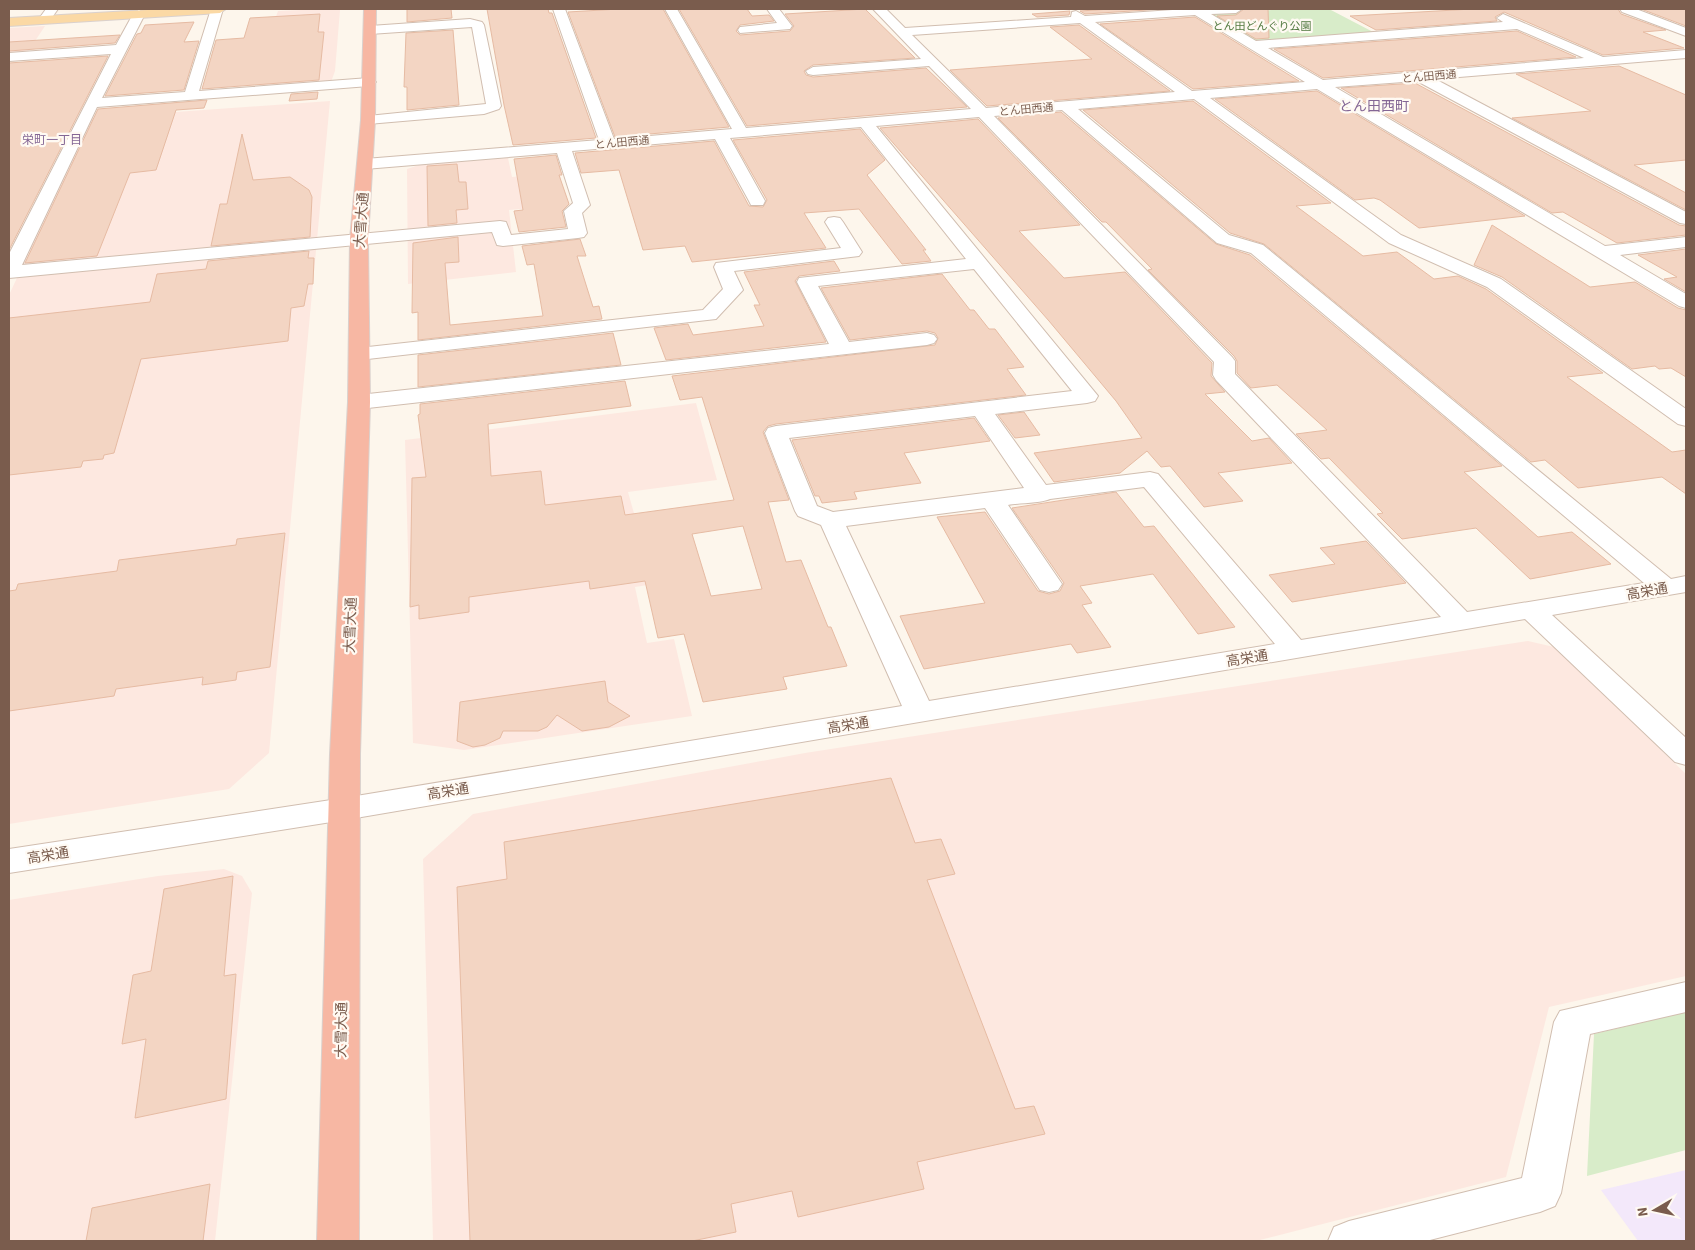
<svg xmlns="http://www.w3.org/2000/svg" width="1695" height="1250" viewBox="0 0 1695 1250" font-family="'Source Sans 3','Noto Sans JP',sans-serif">
<rect width="100%" height="100%" fill="#fdf6ec"/>
<path fill="#fde8e0" d="M 323,9 L 340,10 L 335,71 L 331,82 L 262,88 L 272,28 L 278,11 Z
M 45,26 L 27,53 L 9,54 L 9,28 Z
M 330,101 L 269,753 L 229,789 L 9,824 L 9,295 L 23,265 L 22,262 L 91,118 Z
M 508,158 L 512,177 L 560,173 L 563,199 L 543,207 L 509,210 L 516,272 L 408,284 L 407,169 L 419,165 Z
M 696,403 L 717,480 L 628,492 L 654,584 L 635,587 L 647,643 L 674,639 L 692,716 L 464,750 L 413,743 L 405,440 Z
M 1528,641 L 1554,647 L 1686,774 L 1686,976 L 1549,1007 L 1506,1177 L 1256,1241 L 433,1241 L 423,859 L 473,814 L 805,753 Z
M 224,869 L 242,876 L 252,893 L 215,1241 L 9,1241 L 9,900 L 158,876 Z"/>
<path fill="#f3e8fa" d="M 1686,1170 L 1686,1241 L 1638,1241 L 1601,1190 Z"/>
<path fill="#d8ecc9" d="M 1287,9 L 1329,9 L 1375,33 L 1257,42 L 1211,14 Z
M 1686,1012 L 1686,1150 L 1587,1176 L 1594,1034 Z"/>
<path fill="#f3d5c3" stroke="#e6bba3" fill-rule="evenodd" d="M 407,9 L 451,9 L 452,18 L 407,22 Z
M 487,9 L 548,9 L 549,13 L 552,13 L 596,138 L 513,145 L 504,105 Z
M 619,9 L 663,9 L 729,127 L 615,137 L 568,12 Z
M 679,9 L 747,9 L 752,16 L 769,15 L 774,21 L 740,25 L 736,31 L 740,35 L 790,31 L 794,26 L 785,14 L 865,9 L 915,58 L 813,65 L 804,71 L 806,75 L 813,77 L 926,68 L 967,107 L 747,126 Z
M 1111,9 L 1163,9 L 1085,14 L 1080,11 Z
M 1244,9 L 1268,9 L 1269,38 L 1256,39 L 1217,16 L 1236,15 Z
M 1472,9 L 1618,9 L 1621,14 L 1666,30 L 1643,32 L 1684,48 L 1603,55 L 1504,12 L 1495,17 L 1497,21 L 1376,30 L 1350,16 Z
M 1641,9 L 1686,9 L 1686,26 Z
M 1070,11 L 1069,15 L 1037,17 L 1032,14 Z
M 320,14 L 318,32 L 324,32 L 319,80 L 202,89 L 216,40 L 244,38 L 250,18 Z
M 1195,17 L 1299,81 L 1193,89 L 1100,24 Z
M 194,22 L 184,42 L 199,41 L 184,90 L 105,96 L 137,34 L 141,33 L 145,25 Z
M 1079,25 L 1170,91 L 987,106 L 950,70 L 1092,59 L 1050,27 Z
M 453,30 L 459,105 L 407,110 L 407,87 L 404,87 L 406,33 Z
M 1517,31 L 1576,57 L 1323,78 L 1274,49 Z
M 120,35 L 115,43 L 9,51 L 9,42 Z
M 108,56 L 9,250 L 9,63 Z
M 1619,66 L 1686,95 L 1686,160 L 1634,165 L 1686,193 L 1686,210 L 1512,118 L 1591,111 L 1516,74 Z
M 1415,83 L 1679,225 L 1686,226 L 1686,235 L 1617,243 L 1563,212 L 1552,213 L 1341,88 Z
M 1317,91 L 1525,216 L 1419,228 L 1380,200 L 1374,198 L 1355,200 L 1215,99 Z
M 318,92 L 317,99 L 289,101 L 291,94 Z
M 207,100 L 204,108 L 176,110 L 156,170 L 130,173 L 97,256 L 25,263 L 98,109 Z
M 1193,101 L 1331,203 L 1296,206 L 1363,256 L 1397,252 L 1434,279 L 1458,276 L 1486,289 L 1603,373 L 1567,377 L 1672,452 L 1686,450 L 1686,494 L 1662,477 L 1578,488 L 1545,460 L 1531,462 L 1264,244 L 1230,233 L 1083,110 Z
M 1061,112 L 1216,244 L 1250,255 L 1502,466 L 1464,472 L 1538,537 L 1572,532 L 1611,564 L 1530,579 L 1476,528 L 1402,539 L 1377,514 L 1383,513 L 1329,458 L 1321,459 L 1296,434 L 1327,430 L 1277,385 L 1251,388 L 1237,373 L 1237,361 L 1234,356 L 1148,270 L 1152,269 L 1106,222 L 1102,222 L 998,118 Z
M 978,119 L 1080,225 L 1019,231 L 1064,278 L 1125,272 L 1212,363 L 1211,376 L 1225,392 L 1205,394 L 1252,441 L 1269,438 L 1292,463 L 1218,473 L 1243,501 L 1204,507 L 1170,466 L 1161,467 L 1147,451 L 1120,473 L 1054,482 L 1034,453 L 1142,438 L 1116,401 L 1049,321 L 880,128 Z
M 860,129 L 885,160 L 867,175 L 926,250 L 923,250 L 931,261 L 902,264 L 859,209 L 804,213 L 826,248 L 692,262 L 685,246 L 643,250 L 619,170 L 581,173 L 575,153 L 714,141 L 749,206 L 763,207 L 767,200 L 733,140 Z
M 242,134 L 253,180 L 290,177 L 309,190 L 312,197 L 310,237 L 211,246 L 220,204 L 227,204 Z
M 556,155 L 562,175 L 559,175 L 569,204 L 562,211 L 566,227 L 519,232 L 514,211 L 523,210 L 514,159 Z
M 457,164 L 459,182 L 466,182 L 468,209 L 456,210 L 457,223 L 428,226 L 427,166 Z
M 1492,225 L 1590,287 L 1635,282 L 1678,308 L 1686,310 L 1686,377 L 1671,368 L 1659,369 L 1655,366 L 1632,369 L 1502,277 L 1474,265 Z
M 458,237 L 459,262 L 445,263 L 450,325 L 543,316 L 534,264 L 527,265 L 522,246 L 580,239 L 586,256 L 577,256 L 593,307 L 599,306 L 602,319 L 418,340 L 418,312 L 412,313 L 413,243 Z
M 1686,249 L 1686,292 L 1664,279 L 1677,277 L 1638,255 Z
M 309,251 L 308,258 L 314,258 L 313,284 L 308,284 L 304,306 L 291,308 L 288,341 L 141,359 L 114,453 L 104,455 L 103,459 L 83,461 L 81,467 L 9,475 L 9,318 L 150,302 L 157,274 L 206,269 L 208,261 Z
M 834,261 L 840,271 L 799,276 L 795,281 L 826,342 L 666,360 L 654,328 L 688,324 L 693,335 L 764,326 L 754,305 L 760,305 L 744,272 Z
M 942,274 L 970,310 L 974,310 L 989,329 L 995,329 L 1024,367 L 1007,369 L 1026,395 L 776,424 L 768,426 L 763,432 L 789,500 L 768,502 L 786,562 L 801,560 L 828,627 L 831,627 L 847,666 L 783,677 L 787,689 L 703,702 L 684,634 L 658,638 L 645,581 L 590,589 L 589,581 L 469,597 L 469,612 L 419,619 L 419,605 L 410,607 L 412,478 L 426,477 L 418,415 L 420,414 L 420,404 L 625,381 L 631,406 L 488,424 L 491,476 L 541,471 L 545,505 L 621,496 L 625,515 L 734,500 L 702,397 L 680,400 L 672,376 L 935,345 L 938,338 L 935,333 L 927,331 L 850,340 L 821,288 ZM 743,526 L 762,589 L 711,596 L 692,534 Z
M 613,333 L 621,365 L 418,387 L 418,355 Z
M 1024,412 L 1040,435 L 1015,438 L 998,415 Z
M 974,418 L 990,441 L 904,453 L 921,483 L 854,492 L 857,499 L 822,503 L 819,496 L 815,496 L 792,440 Z
M 1116,492 L 1144,527 L 1154,526 L 1235,627 L 1198,634 L 1153,574 L 1080,586 L 1092,603 L 1082,605 L 1111,647 L 1077,653 L 1071,644 L 924,669 L 900,616 L 985,603 L 937,517 L 985,512 L 1038,591 L 1049,594 L 1060,591 L 1064,583 L 1012,508 Z
M 285,533 L 270,667 L 237,672 L 236,680 L 202,685 L 203,677 L 116,689 L 114,696 L 9,711 L 9,591 L 16,590 L 18,584 L 117,571 L 119,560 L 236,545 L 237,539 Z
M 1366,541 L 1406,583 L 1292,602 L 1269,575 L 1335,564 L 1320,548 Z
M 605,681 L 608,702 L 630,716 L 609,727 L 582,731 L 557,715 L 547,727 L 538,731 L 503,731 L 500,738 L 485,745 L 473,747 L 457,741 L 460,702 Z
M 891,778 L 915,843 L 941,839 L 955,874 L 927,880 L 1015,1109 L 1034,1106 L 1045,1134 L 917,1162 L 924,1189 L 798,1217 L 792,1191 L 731,1204 L 736,1232 L 692,1241 L 470,1241 L 457,887 L 507,879 L 504,842 Z
M 233,876 L 224,976 L 236,974 L 226,1099 L 135,1118 L 146,1039 L 122,1044 L 133,975 L 151,971 L 164,889 Z
M 210,1184 L 203,1241 L 86,1241 L 92,1208 Z"/>
<g fill="none" stroke-linecap="round" stroke-linejoin="round">
<defs>
<path id="minor" d="M 46,9 L 58,9 L 48,23 L 40,23 L 38,20 Z
M 211,9 L 223,9 L 199,91 L 369,78 L 376,82 L 369,86 L 97,107 L 22,265 L 500,221 L 506,222 L 511,235 L 568,229 L 564,211 L 573,203 L 557,153 L 365,169 L 359,167 L 357,164 L 359,161 L 365,159 L 599,140 L 553,9 L 565,9 L 614,139 L 732,129 L 665,9 L 677,9 L 746,128 L 971,109 L 929,66 L 813,75 L 808,74 L 806,71 L 813,67 L 921,59 L 873,9 L 886,9 L 905,28 L 1071,17 L 1072,12 L 1076,11 L 1085,16 L 1187,9 L 1242,9 L 1236,13 L 1211,14 L 1256,41 L 1503,22 L 1497,18 L 1503,14 L 1603,57 L 1686,50 L 1686,58 L 1435,79 L 1686,212 L 1686,224 L 1680,223 L 1417,81 L 1335,87 L 1605,246 L 1686,237 L 1686,247 L 1620,255 L 1686,294 L 1686,308 L 1679,306 L 1317,89 L 1210,98 L 1401,235 L 1501,279 L 1686,409 L 1686,426 L 1678,424 L 1487,287 L 1389,243 L 1194,99 L 1078,109 L 1229,235 L 1263,245 L 1671,579 L 1686,576 L 1686,592 L 1552,615 L 1686,738 L 1686,765 L 1675,762 L 1525,619 L 344,820 L 9,873 L 9,849 L 344,798 L 902,706 L 821,525 L 798,516 L 795,511 L 765,433 L 768,428 L 776,426 L 1072,391 L 974,269 L 818,286 L 849,342 L 927,333 L 934,335 L 937,339 L 934,343 L 927,345 L 359,409 L 351,407 L 348,402 L 351,397 L 359,395 L 829,344 L 797,282 L 799,278 L 966,259 L 861,127 L 730,138 L 765,201 L 763,205 L 751,205 L 749,201 L 715,139 L 572,151 L 590,205 L 582,213 L 587,233 L 584,237 L 578,238 L 503,246 L 497,245 L 492,232 L 9,278 L 9,254 L 111,54 L 9,61 L 9,53 L 116,45 L 133,14 L 139,10 L 145,14 L 102,98 L 185,92 ZM 1195,15 L 1305,82 L 1192,91 L 1095,22 ZM 1080,23 L 1175,92 L 986,108 L 912,35 ZM 1517,29 L 1584,58 L 1323,80 L 1268,48 ZM 1062,110 L 1217,243 L 1251,253 L 1644,583 L 1467,612 L 1235,374 L 1235,361 L 1232,357 L 994,116 ZM 979,117 L 1214,362 L 1213,375 L 1216,380 L 1441,617 L 1301,640 L 1158,474 L 1150,472 L 1046,485 L 995,414 L 1087,403 L 1095,401 L 1098,396 L 876,126 ZM 975,416 L 1024,488 L 833,512 L 817,506 L 789,438 ZM 1144,487 L 1275,644 L 929,701 L 846,526 L 985,508 L 1040,590 L 1049,592 L 1058,590 L 1062,584 L 1008,505 C 1019,503 1042,503 1050,499 Z
M 767,9 L 779,9 L 792,26 L 790,29 L 740,33 L 738,30 L 740,27 L 777,23 Z
M 1620,9 L 1636,9 L 1686,28 L 1686,36 L 1622,12 Z
M 470,19 L 482,22 L 484,25 L 501,106 L 499,109 L 484,114 L 368,124 L 363,123 L 361,120 L 363,117 L 368,116 L 486,104 L 472,27 L 370,34 L 364,30 L 370,26 Z
M 834,217 L 840,218 L 843,222 L 862,252 L 859,256 L 734,271 L 743,290 L 716,319 L 359,360 L 352,358 L 349,354 L 352,350 L 359,348 L 703,310 L 723,289 L 714,267 L 716,263 L 841,248 L 825,222 L 828,218 Z
M 1686,982 L 1686,1012 L 1590,1034 L 1561,1193 L 1555,1206 L 1540,1212 L 1426,1241 L 1328,1241 L 1334,1227 L 1349,1221 L 1522,1178 L 1554,1022 L 1560,1011 Z"/>
<path id="major" d="M 165,9 L 226,9 L 220,13 L 9,26 L 9,18 Z"/>
<path id="highway" d="M 364,9 L 376,9 L 375,120 L 368,239 L 370,402 L 360,754 L 359,1241 L 317,1241 L 330,754 L 348,402 L 350,239 L 361,120 Z"/>
</defs>
<use href="#minor" stroke="#d1beb0" stroke-width="2"/>
<use href="#major" stroke="#dad1cd" stroke-width="2"/>
<use href="#highway" stroke="#dad1cd" stroke-width="2"/>
<use href="#minor" fill="#fff" fill-rule="evenodd"/>
<use href="#major" fill="#fbd9a5" fill-rule="evenodd"/>
<use href="#highway" fill="#f7b7a3" fill-rule="evenodd"/>
</g>
<g text-anchor="middle" stroke-width="4.5" stroke-linejoin="round" paint-order="stroke">
<g font-size="11" fill="#537a41" stroke="#fffaf3">
<text x="1262" y="30">とん田どんぐり公園</text>
</g>
<g font-size="11" fill="#7a5c4d" stroke="#fffaf3">
<text transform="translate(1429 76) rotate(-5)" y="4">とん田西通</text>
<text transform="translate(1026 109) rotate(-5)" y="4">とん田西通</text>
<text transform="translate(622 142) rotate(-5)" y="4">とん田西通</text>
</g>
<g font-size="12" fill="#846695" stroke="#fffaf3">
<text x="52" y="144">栄町一丁目</text>
</g>
<g font-size="14" fill="#846695" stroke="#fffaf3">
<text x="1374" y="111">とん田西町</text>
</g>
<g font-size="14" fill="#7a5c4d" stroke="#fffaf3">
<text transform="translate(361 220) rotate(-86)" y="5">大雪大通</text>
<text transform="translate(1647 591) rotate(-10)" y="5">高栄通</text>
<text transform="translate(350 625) rotate(-88)" y="5">大雪大通</text>
<text transform="translate(1247 658) rotate(-9)" y="5">高栄通</text>
<text transform="translate(848 725) rotate(-9)" y="5">高栄通</text>
<text transform="translate(448 791) rotate(-9)" y="5">高栄通</text>
<text transform="translate(48 855) rotate(-9)" y="5">高栄通</text>
<text transform="translate(341 1030) rotate(-89)" y="5">大雪大通</text>
</g>
</g>
<rect width="1695" height="1250" fill="none" stroke="#7a5c4d" stroke-width="20"/>
<g transform="translate(1655 1210) rotate(261)" stroke="#fffaf3" stroke-width="4" paint-order="stroke">
<path d="M0-4L9 19L0 12L-9 19Z" fill="#7a5c4d"/>
<text y="-8" font-size="14" font-weight="bold" text-anchor="middle" fill="#7a5c4d">N</text>
</g>
</svg>
